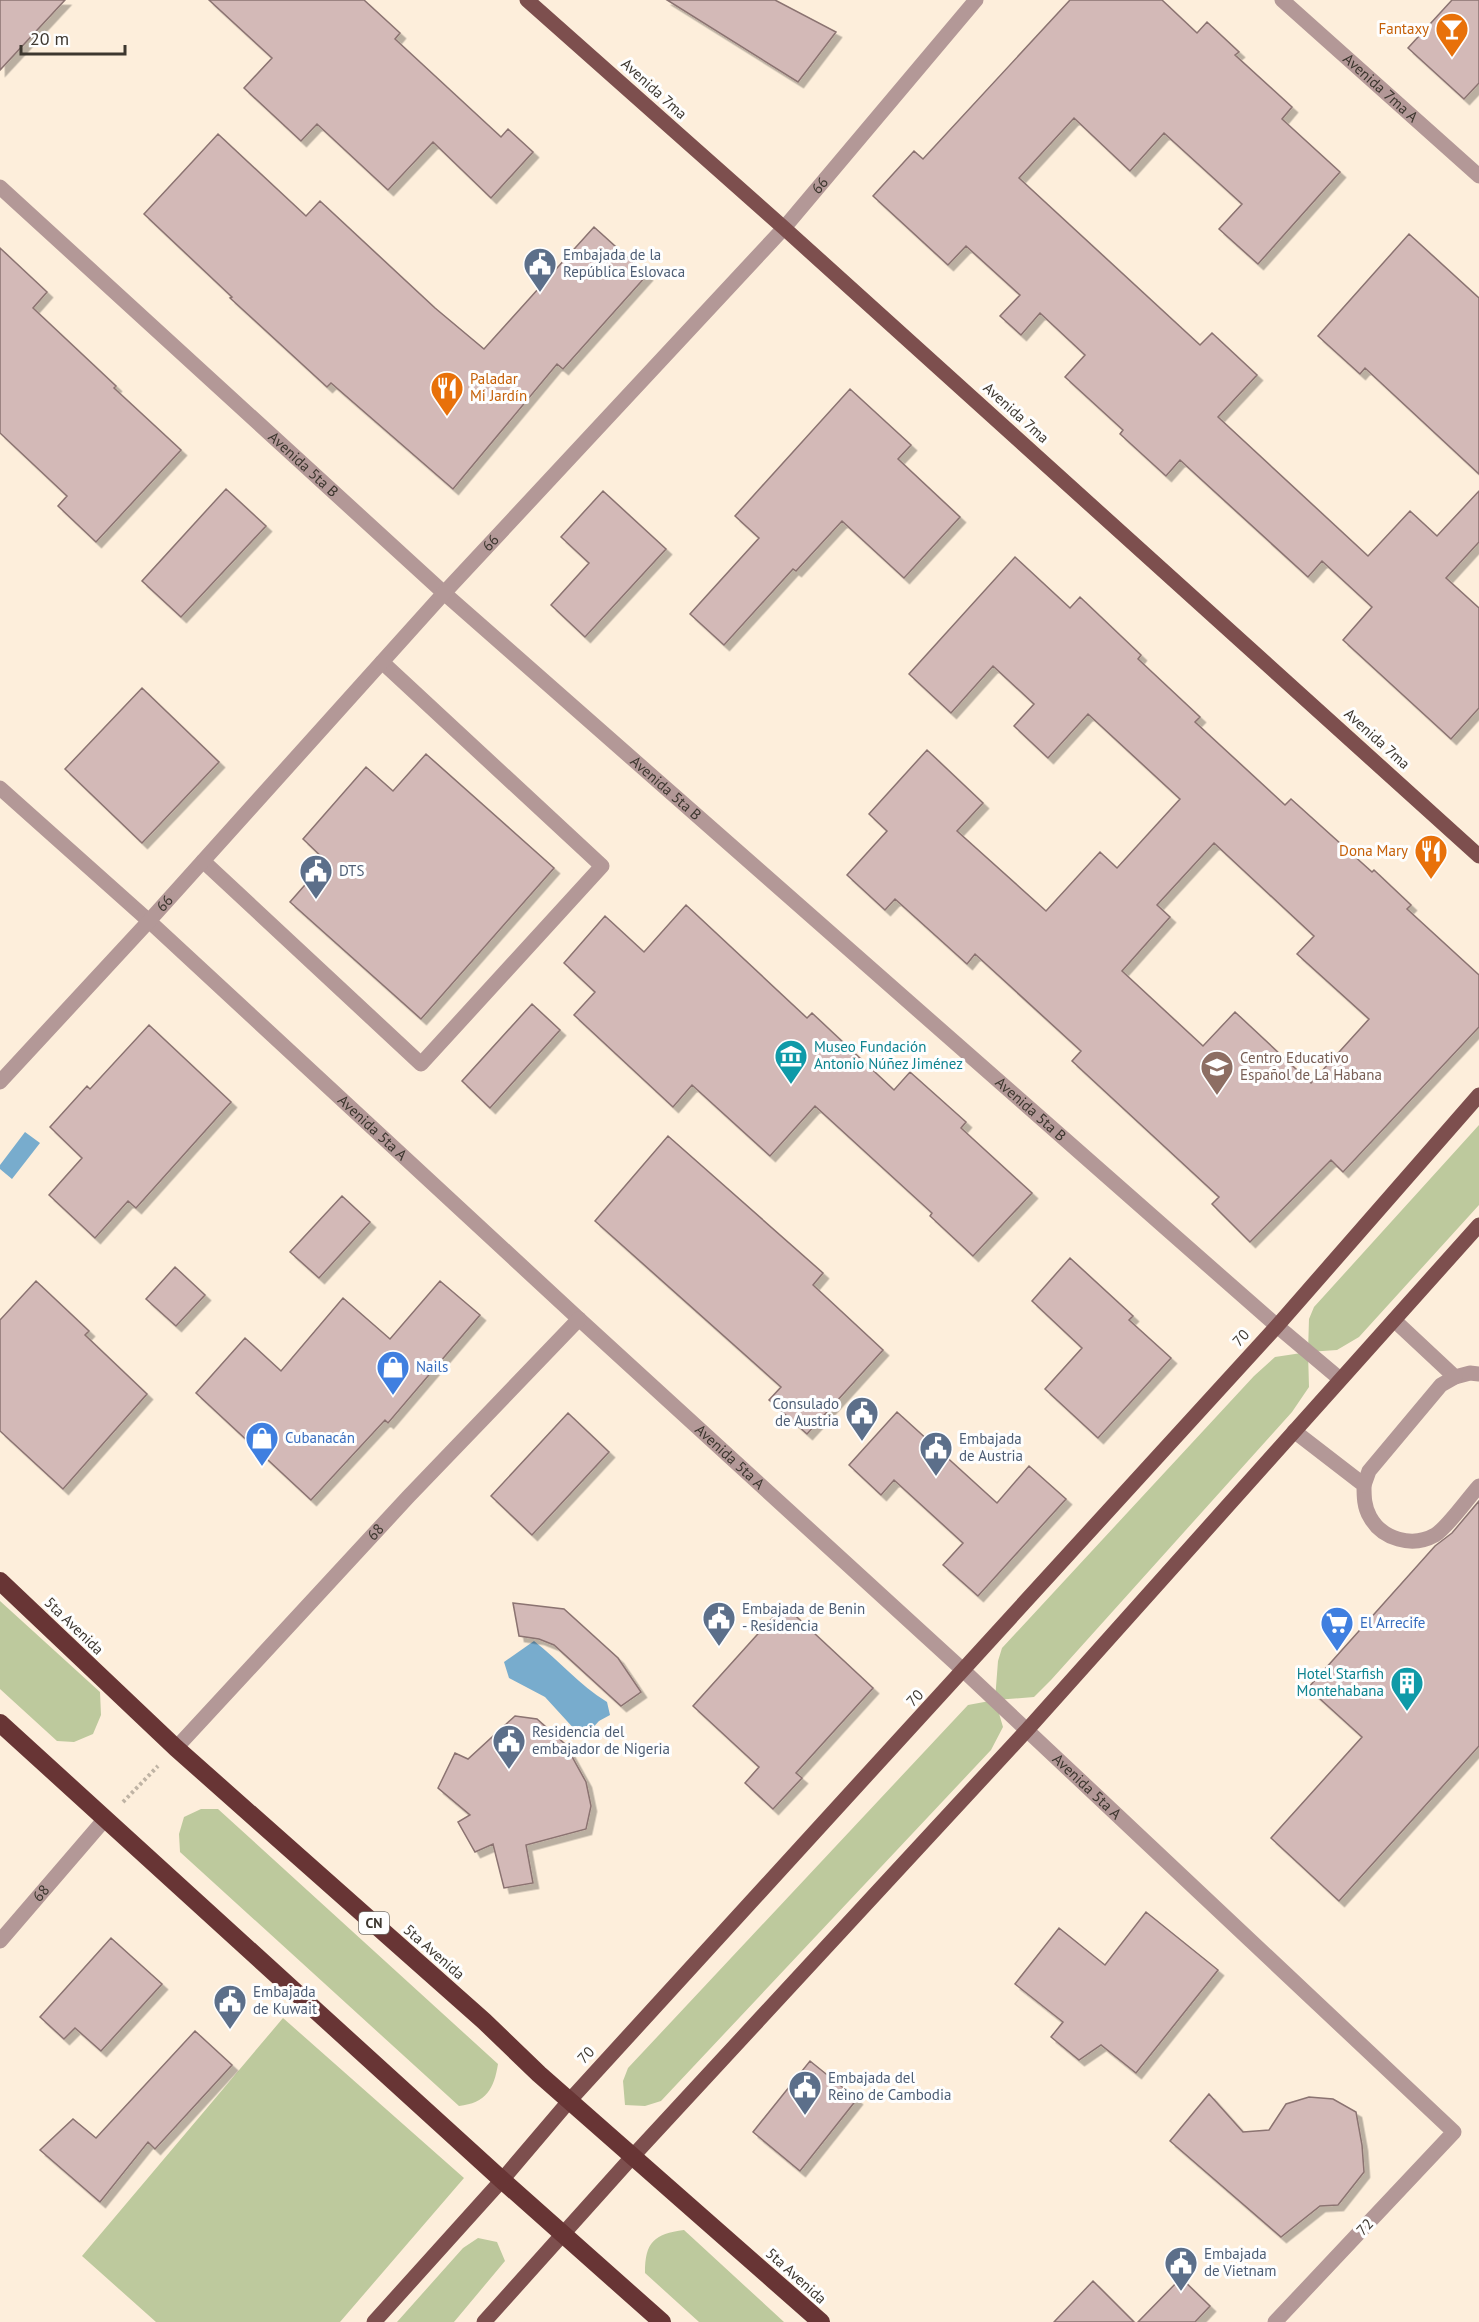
<svg xmlns="http://www.w3.org/2000/svg" width="1479" height="2322" viewBox="0 0 1479 2322" font-family="'PT Sans',sans-serif">
<defs>
<filter id="shadow"><feDropShadow dx="5.5" dy="5.5" stdDeviation="0" flood-color="#0004"/></filter>
</defs>
<rect width="100%" height="100%" fill="#fdeedb"/>
<path fill="#bdc99d" d="M 1479,1125 L 1479,1205 L 1359,1337 L 1337,1350 L 1308,1352 L 1309,1387 L 1292,1412 L 1051,1680 L 1034,1697 L 995,1700 L 1003,1727 L 991,1750 L 661,2101 L 645,2106 L 625,2105 L 623,2081 L 628,2068 L 968,1705 L 995,1700 L 998,1661 L 1002,1648 L 1254,1376 L 1275,1357 L 1308,1352 L 1309,1319 L 1314,1307 Z
M 0,1601 L 100,1692 L 101,1715 L 93,1734 L 74,1742 L 57,1741 L 0,1689 Z
M 201,1809 L 218,1809 L 498,2064 C 494,2089 486,2103 459,2106 L 180,1852 L 179,1834 L 184,1817 Z
M 283,2018 L 464,2178 L 340,2322 L 156,2322 L 82,2256 Z
M 684,2230 L 784,2322 L 699,2322 L 645,2273 C 645,2242 654,2234 684,2230 Z
M 478,2238 L 497,2242 L 505,2261 L 454,2322 L 397,2322 L 463,2248 Z"/>
<path fill="#78accd" d="M 25,1132 L 40,1143 L 12,1179 L 0,1169 L 0,1165 Z
M 534,1641 C 559,1660 579,1685 607,1702 L 610,1715 L 599,1721 L 589,1732 L 577,1732 L 545,1697 L 509,1678 L 504,1662 Z"/>
<path fill="#d3b9b7" stroke="#8b7371" stroke-width="1.5" fill-rule="evenodd" filter="url(#shadow)" d="M 0,0 L 65,0 L 0,70 Z
M 209,0 L 364,0 L 400,33 L 395,39 L 501,137 L 508,129 L 533,152 L 491,198 L 433,142 L 388,190 L 317,124 L 301,141 L 244,88 L 272,58 Z
M 667,0 L 775,0 L 836,32 L 798,82 Z
M 1070,0 L 1162,0 L 1197,33 L 1207,22 L 1239,52 L 1235,55 L 1292,107 L 1282,119 L 1340,172 L 1258,264 L 1219,229 L 1242,204 L 1164,133 L 1130,171 L 1074,118 L 1019,178 L 1200,345 L 1212,333 L 1257,375 L 1218,417 L 1368,556 L 1410,511 L 1437,536 L 1479,491 L 1479,542 L 1446,578 L 1479,608 L 1479,708 L 1451,739 L 1343,640 L 1372,607 L 1322,561 L 1308,577 L 1180,460 L 1166,476 L 1120,434 L 1123,430 L 1065,377 L 1085,355 L 1040,313 L 1021,335 L 1000,316 L 1020,295 L 966,246 L 948,265 L 873,196 L 914,151 L 923,159 Z
M 1452,0 L 1479,0 L 1479,83 L 1464,99 L 1408,48 Z
M 218,134 L 306,216 L 320,201 L 435,308 L 484,349 L 594,227 L 647,275 L 563,369 L 557,364 L 453,489 L 331,383 L 327,387 L 230,298 L 232,297 L 144,214 Z
M 1409,234 L 1479,298 L 1479,474 L 1365,368 L 1360,374 L 1318,336 Z
M 0,248 L 47,292 L 33,308 L 116,386 L 114,388 L 181,450 L 96,542 L 58,506 L 67,496 L 0,433 Z
M 850,389 L 911,445 L 898,459 L 960,517 L 904,578 L 842,521 L 796,571 L 793,569 L 724,645 L 690,614 L 759,538 L 735,516 Z
M 226,489 L 266,526 L 181,617 L 142,581 Z
M 603,491 L 666,549 L 585,637 L 551,605 L 589,563 L 561,537 Z
M 1015,557 L 1070,608 L 1080,597 L 1141,655 L 1138,659 L 1200,717 L 1195,722 L 1285,805 L 1291,799 L 1372,872 L 1374,870 L 1411,905 L 1407,909 L 1479,975 L 1479,1027 L 1343,1172 L 1331,1160 L 1250,1242 L 1212,1204 L 1219,1197 L 1072,1061 L 1081,1051 L 975,954 L 967,964 L 895,899 L 885,910 L 847,875 L 887,831 L 869,814 L 927,750 L 983,803 L 957,831 L 1046,911 L 1100,852 L 1117,868 L 1180,799 L 1088,714 L 1048,758 L 1014,726 L 1034,704 L 993,666 L 951,713 L 909,674 ZM 1214,843 L 1314,936 L 1297,954 L 1369,1019 L 1311,1083 L 1235,1012 L 1203,1046 L 1122,971 L 1170,917 L 1157,905 Z
M 142,688 L 219,762 L 142,843 L 65,769 Z
M 426,754 L 554,868 L 421,1019 L 290,902 L 326,861 L 303,839 L 366,767 L 393,791 Z
M 686,905 L 807,1018 L 812,1013 L 894,1090 L 910,1072 L 966,1122 L 961,1128 L 1032,1193 L 973,1256 L 930,1216 L 932,1213 L 815,1106 L 770,1156 L 692,1085 L 673,1107 L 574,1015 L 595,992 L 564,963 L 605,916 L 644,952 Z
M 532,1004 L 560,1030 L 490,1108 L 462,1081 Z
M 149,1025 L 231,1102 L 136,1208 L 128,1201 L 95,1238 L 49,1195 L 82,1158 L 50,1127 L 87,1086 L 90,1089 Z
M 668,1136 L 823,1273 L 813,1285 L 883,1350 L 807,1434 L 769,1400 L 781,1387 L 595,1221 Z
M 342,1196 L 370,1222 L 319,1278 L 290,1252 Z
M 1070,1258 L 1133,1316 L 1129,1320 L 1171,1358 L 1098,1438 L 1045,1389 L 1082,1348 L 1032,1301 Z
M 175,1267 L 205,1295 L 176,1326 L 146,1299 Z
M 36,1281 L 89,1331 L 85,1335 L 147,1394 L 63,1489 L 0,1431 L 0,1320 Z
M 440,1281 L 480,1315 L 388,1423 L 385,1420 L 311,1500 L 196,1393 L 245,1338 L 281,1371 L 343,1298 L 390,1339 Z
M 897,1412 L 997,1503 L 1029,1466 L 1066,1499 L 978,1596 L 943,1565 L 963,1543 L 894,1480 L 881,1495 L 849,1465 Z
M 568,1413 L 609,1452 L 532,1535 L 491,1496 Z
M 1479,1501 L 1479,1746 L 1339,1901 L 1271,1838 L 1362,1737 L 1308,1688 L 1435,1546 L 1452,1533 Z
M 513,1603 L 564,1609 L 618,1658 L 641,1692 L 621,1706 L 554,1645 L 539,1639 L 519,1636 Z
M 784,1605 L 873,1688 L 796,1773 L 802,1778 L 773,1809 L 745,1783 L 759,1767 L 693,1706 Z
M 515,1716 L 537,1719 L 565,1744 L 586,1782 L 591,1806 L 586,1829 L 526,1845 L 533,1883 L 504,1888 L 493,1844 L 475,1852 L 458,1822 L 470,1815 L 438,1788 L 455,1753 L 468,1759 Z
M 1146,1912 L 1218,1970 L 1136,2073 L 1101,2045 L 1079,2060 L 1051,2037 L 1063,2022 L 1015,1984 L 1059,1928 L 1105,1965 Z
M 111,1938 L 162,1984 L 101,2051 L 75,2028 L 64,2039 L 40,2017 Z
M 195,2031 L 232,2065 L 155,2149 L 148,2142 L 100,2202 L 40,2150 L 73,2119 L 96,2138 Z
M 810,2061 L 857,2099 L 800,2171 L 753,2132 Z
M 1209,2094 L 1243,2132 L 1269,2130 L 1286,2104 L 1309,2097 L 1333,2099 L 1356,2112 L 1362,2145 L 1364,2172 L 1338,2205 L 1320,2206 L 1281,2237 L 1170,2141 Z
M 1181,2278 L 1210,2306 L 1195,2322 L 1138,2322 Z
M 1093,2281 L 1134,2322 L 1054,2322 Z"/>
<g fill="none" stroke-linecap="round" stroke-linejoin="round">
<path stroke="#bfb3a4" stroke-width="4" stroke-dasharray="3 3" stroke-linecap="butt" d="M 123,1802 L 158,1766"/>
<g stroke="#b39897" stroke-width="15">
<path id="s1" d="M 1282,0 L 1479,176"/>
<path id="s2" d="M 0,187 L 444,593 L 1277,1326 L 1340,1379"/>
<path id="s3" d="M 0,788 L 149,921 L 579,1319 L 964,1671 L 1454,2132 L 1275,2322"/>
<path d="M 203,861 L 421,1064 L 602,866 L 382,662"/>
<path id="s4" d="M 0,1082 L 149,921 L 444,593 L 784,228 L 976,0"/>
<path d="M 1394,1320 L 1455,1377 L 1470,1373 L 1479,1374"/>
<path d="M 1294,1431 L 1364,1485 C 1364,1496 1364,1507 1370,1517 C 1382,1539 1412,1548 1435,1535 C 1447,1528 1468,1498 1479,1486"/>
<path d="M 1364,1485 L 1369,1471 L 1441,1385 L 1455,1377"/>
<path id="s5" d="M 176,1748 L 408,1497 L 579,1319"/>
<path id="s6" d="M 0,1941 L 105,1819"/>
</g>
<path stroke="#7d4f4e" stroke-width="15" d="M 527,0 L 784,228 L 1479,856
M 374,2322 L 502,2180 L 570,2100 L 1277,1326 L 1479,1095
M 484,2322 L 633,2156 L 1027,1730 L 1479,1225"/>
<path stroke="#683535" stroke-width="18" d="M 0,1581 L 176,1748 L 484,2021 L 539,2074 L 821,2322
M 0,1723 L 502,2180 L 662,2322"/>
</g>
<defs>
<symbol id="bar-pin" viewBox="-11 -11 22 30"><path d="M0 17L-7.5 6A9.5 9.5 0 1 1 7.5 6Z" fill="#e8710a" stroke="#fefefe"/><path d="M-6-5H6L.8 .8V4.5H3.5V6h-7V4.5H-.8V.8Z" fill="#fff"/></symbol>
<symbol id="civic-pin" viewBox="-11 -11 22 30"><path d="M0 17L-7.5 6A9.5 9.5 0 1 1 7.5 6Z" fill="#5c6f8a" stroke="#fefefe"/><path d="M-.6-6.5H3V-4.5H.6V-3L4-1V1h2V6H-6V1h2V-1L-.6-3ZM-1.2 2.5V6h2.4V2.5Z" fill="#fff"/></symbol>
<symbol id="restaurant-pin" viewBox="-11 -11 22 30"><path d="M0 17L-7.5 6A9.5 9.5 0 1 1 7.5 6Z" fill="#e8710a" stroke="#fefefe"/><path d="M-5-6h1v4h1v-4h1v4h1v-4h1v5L-1.5 .5V6h-2V.5L-5-1ZM5-6V6H3V1.5H1.5Q1.5-4 5-6Z" fill="#fff"/></symbol>
<symbol id="museum-pin" viewBox="-11 -11 22 30"><path d="M0 17L-7.5 6A9.5 9.5 0 1 1 7.5 6Z" fill="#0f9aa8" stroke="#fefefe"/><path d="M0-6L6-3V-2H-6V-3ZM-5-1h2V3h-2ZM-1-1h2V3h-2ZM3-1h2V3H3ZM-6 4H6V6H-6Z" fill="#fff"/></symbol>
<symbol id="school-pin" viewBox="-11 -11 22 30"><path d="M0 17L-7.5 6A9.5 9.5 0 1 1 7.5 6Z" fill="#8d6e63" stroke="#fefefe"/><path d="M0-5L7-2L0 1L-7-2ZM-4 1L0 2.5L4 1V4Q0 6-4 4Z" fill="#fff"/></symbol>
<symbol id="shop-pin" viewBox="-11 -11 22 30"><path d="M0 17L-7.5 6A9.5 9.5 0 1 1 7.5 6Z" fill="#3f7fe0" stroke="#fefefe"/><path d="M-5-2.5h2.3a2.7 3.5 0 0 1 5.4 0H5L5.5 6h-11ZM-1.5-2.5h3a1.5 2.3 0 0 0-3 0Z" fill="#fff"/></symbol>
<symbol id="supermarket-pin" viewBox="-11 -11 22 30"><path d="M0 17L-7.5 6A9.5 9.5 0 1 1 7.5 6Z" fill="#3f7fe0" stroke="#fefefe"/><path d="M-6-5.5h2.5l.6 2H6L4.5 2H-2.5L-4.4-4H-6ZM-1.5 3.2a1.3 1.3 0 1 0 .1 0ZM3 3.2a1.3 1.3 0 1 0 .1 0Z" fill="#fff"/></symbol>
<symbol id="building-pin" viewBox="-11 -11 22 30"><path d="M0 17L-7.5 6A9.5 9.5 0 1 1 7.5 6Z" fill="#0f9aa8" stroke="#fefefe"/><path d="M-4-6H4V6H1V3H-1V6H-4ZM-2.5-4.3h1.7v1.8h-1.7ZM.8-4.3h1.7v1.8H.8ZM-2.5-1h1.7V.8h-1.7ZM.8-1h1.7V.8H.8Z" fill="#fff"/></symbol>
</defs>
<g fill-rule="evenodd">
<use href="#bar-pin" x="1433" y="10" width="38" height="52"/>
<use href="#civic-pin" x="521" y="245" width="38" height="52"/>
<use href="#restaurant-pin" x="428" y="369" width="38" height="52"/>
<use href="#restaurant-pin" x="1412" y="832" width="38" height="52"/>
<use href="#civic-pin" x="297" y="852" width="38" height="52"/>
<use href="#museum-pin" x="772" y="1037" width="38" height="52"/>
<use href="#school-pin" x="1198" y="1048" width="38" height="52"/>
<use href="#shop-pin" x="374" y="1348" width="38" height="52"/>
<use href="#civic-pin" x="843" y="1394" width="38" height="52"/>
<use href="#shop-pin" x="243" y="1419" width="38" height="52"/>
<use href="#civic-pin" x="917" y="1429" width="38" height="52"/>
<use href="#civic-pin" x="700" y="1599" width="38" height="52"/>
<use href="#supermarket-pin" x="1318" y="1604" width="38" height="52"/>
<use href="#building-pin" x="1388" y="1664" width="38" height="52"/>
<use href="#civic-pin" x="490" y="1722" width="38" height="52"/>
<use href="#civic-pin" x="211" y="1982" width="38" height="52"/>
<use href="#civic-pin" x="786" y="2068" width="38" height="52"/>
<use href="#civic-pin" x="1162" y="2244" width="38" height="52"/>
</g>
<g text-anchor="middle" stroke-width="6" stroke-linejoin="round" paint-order="stroke">
<rect fill="#fefefe" stroke="#77736d" stroke-width="1.5" x="359" y="1912" width="30" height="22" rx="4.5"/>
<g font-size="14" font-weight="bold" fill="#3d372f">
<text x="374" y="1928">CN</text>
</g>
<g font-size="15" fill="#c56008" stroke="#fefefe" text-anchor="end">
<text x="1429" y="34">Fantaxy</text>
<text x="470" y="384" text-anchor="start">Paladar<tspan x="470" dy="17">Mi Jardín</tspan></text>
<text x="1408" y="856">Dona Mary</text>
</g>
<g font-size="15" fill="#3d372f" stroke="#fefefe">
<text dy="5" stroke="none"><textPath href="#s1" startOffset="132">Avenida 7ma A</textPath></text>
<text transform="translate(654 89) rotate(42)" y="5">Avenida 7ma</text>
<text dy="5" stroke="none"><textPath href="#s4" startOffset="1215">66</textPath></text>
<text transform="translate(1016 413) rotate(42)" y="5">Avenida 7ma</text>
<text dy="5" stroke="none"><textPath href="#s2" startOffset="411">Avenida 5ta B</textPath></text>
<text dy="5" stroke="none"><textPath href="#s4" startOffset="729">66</textPath></text>
<text transform="translate(1377 739) rotate(42)" y="5">Avenida 7ma</text>
<text dy="5" stroke="none"><textPath href="#s2" startOffset="897">Avenida 5ta B</textPath></text>
<text dy="5" stroke="none"><textPath href="#s4" startOffset="243">66</textPath></text>
<text dy="5" stroke="none"><textPath href="#s2" startOffset="1383">Avenida 5ta B</textPath></text>
<text dy="5" stroke="none"><textPath href="#s3" startOffset="504">Avenida 5ta A</textPath></text>
<text transform="translate(1241 1338) rotate(-48)" y="5">70</text>
<text dy="5" stroke="none"><textPath href="#s3" startOffset="990">Avenida 5ta A</textPath></text>
<text dy="5" stroke="none"><textPath href="#s5" startOffset="294">68</textPath></text>
<text transform="translate(74 1626) rotate(44)" y="5">5ta Avenida</text>
<text transform="translate(915 1698) rotate(-47)" y="5">70</text>
<text dy="5" stroke="none"><textPath href="#s3" startOffset="1476">Avenida 5ta A</textPath></text>
<text dy="5" stroke="none"><textPath href="#s6" startOffset="63">68</textPath></text>
<text transform="translate(434 1952) rotate(41)" y="5">5ta Avenida</text>
<text transform="translate(586 2055) rotate(-47)" y="5">70</text>
<text transform="translate(1365 2227) rotate(-47)" y="5">72</text>
<text transform="translate(796 2276) rotate(42)" y="5">5ta Avenida</text>
</g>
<g font-size="15" fill="#4e5e75" stroke="#fefefe" text-anchor="start">
<text x="563" y="260">Embajada de la<tspan x="563" dy="17">República Eslovaca</tspan></text>
<text x="339" y="876">DTS</text>
<text x="839" y="1409" text-anchor="end">Consulado<tspan x="839" dy="17">de Austria</tspan></text>
<text x="959" y="1444">Embajada<tspan x="959" dy="17">de Austria</tspan></text>
<text x="742" y="1614">Embajada de Benin<tspan x="742" dy="17">- Residencia</tspan></text>
<text x="532" y="1737">Residencia del<tspan x="532" dy="17">embajador de Nigeria</tspan></text>
<text x="253" y="1997">Embajada<tspan x="253" dy="17">de Kuwait</tspan></text>
<text x="828" y="2083">Embajada del<tspan x="828" dy="17">Reino de Cambodia</tspan></text>
<text x="1204" y="2259">Embajada<tspan x="1204" dy="17">de Vietnam</tspan></text>
</g>
<g font-size="15" fill="#0d838f" stroke="#fefefe" text-anchor="start">
<text x="814" y="1052">Museo Fundación<tspan x="814" dy="17">Antonio Núñez Jiménez</tspan></text>
<text x="1384" y="1679" text-anchor="end">Hotel Starfish<tspan x="1384" dy="17">Montehabana</tspan></text>
</g>
<g font-size="15" fill="#785e54" stroke="#fefefe" text-anchor="start">
<text x="1240" y="1063">Centro Educativo<tspan x="1240" dy="17">Español de La Habana</tspan></text>
</g>
<g font-size="15" fill="#366cbe" stroke="#fefefe" text-anchor="start">
<text x="416" y="1372">Nails</text>
<text x="285" y="1443">Cubanacán</text>
<text x="1360" y="1628">El Arrecife</text>
</g>
</g>
<path d="M21 45v9h104v-9" fill="none" stroke="#3d372f" stroke-width="3"/>
<text x="30" y="45" font-size="18" fill="#3d372f" stroke="#fefefe" stroke-width="4.5" paint-order="stroke">20 m</text>
</svg>
